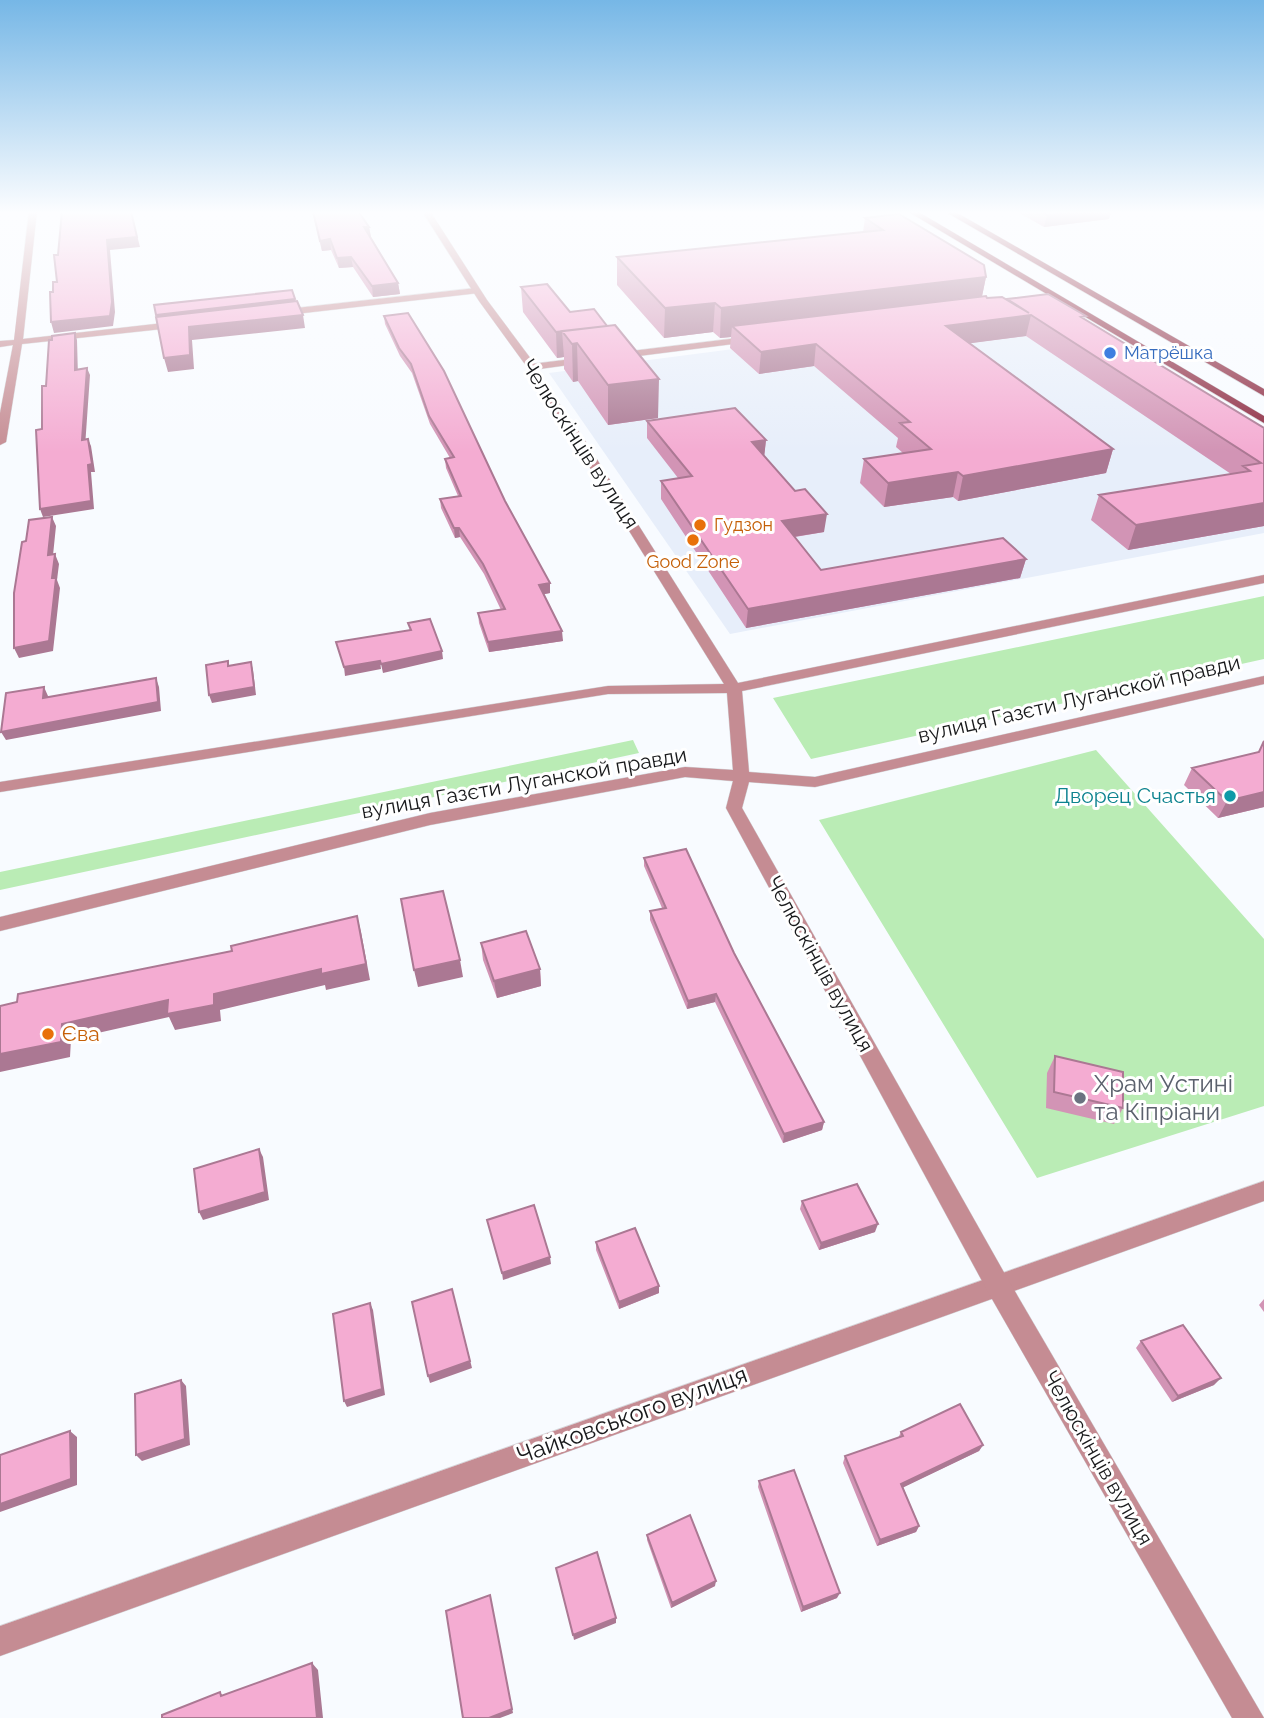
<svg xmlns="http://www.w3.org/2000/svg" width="1264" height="1718" viewBox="0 0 1264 1718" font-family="Raleway,sans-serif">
<rect width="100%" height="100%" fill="#f8fbff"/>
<path fill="#e7eefa" d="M 1040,309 L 1264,448 L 1264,533 L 730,634 L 549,373 Z"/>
<path fill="#baecb5" d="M 1264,596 L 1264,659 L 811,759 L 773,698 Z
M 633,740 L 639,753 L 0,890 L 0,872 Z
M 1096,750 L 1264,939 L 1264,1106 L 1037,1178 L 819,820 Z"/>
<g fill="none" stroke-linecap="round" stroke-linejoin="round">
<defs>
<path id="minor" d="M 29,211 L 37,211 L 23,339 L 181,321 L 186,324 L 181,327 L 22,344 L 6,442 L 0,445 L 0,413 L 13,345 L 0,347 L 0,341 L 14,340 Z
M 476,288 L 479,293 L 278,316 L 273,313 L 278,310 Z
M 754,336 L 759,339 L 757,341 L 615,359 L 610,356 L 615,353 Z
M 588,357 L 591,358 L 591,362 L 532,370 L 527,367 L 532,364 Z
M 1264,1181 L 1264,1201 L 0,1656 L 0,1626 Z"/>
<path id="tertiary" d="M 422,211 L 430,211 L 487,300 L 537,367 L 540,376 L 586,442 L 738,683 L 1264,575 L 1264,583 L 742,691 L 749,772 L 815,777 L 1264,676 L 1264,684 L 815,787 L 749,782 L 742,808 L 1006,1276 L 1264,1718 L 1232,1718 L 988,1292 L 726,808 L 733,781 L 685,777 L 430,825 L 0,931 L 0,917 L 430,813 L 685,767 L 733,770 L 727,693 L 608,694 L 0,792 L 0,782 L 608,686 L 724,684 L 574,442 L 530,376 L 527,367 L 479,301 Z"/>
<path id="primary" d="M 907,211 L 917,211 L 1264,416 L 1264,423 Z
M 944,211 L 954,211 L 1264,389 L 1264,396 Z"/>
</defs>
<use href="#minor" stroke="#d4d7db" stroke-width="1"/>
<use href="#tertiary" stroke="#d4d7db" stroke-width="1"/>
<use href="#primary" stroke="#d4d7db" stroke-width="1"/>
<use href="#minor" fill="#c58c93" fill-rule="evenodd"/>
<use href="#tertiary" fill="#c58c93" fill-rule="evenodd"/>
<use href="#primary" fill="#8c2940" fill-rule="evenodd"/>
</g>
<path fill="#d294b5" d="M 312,211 L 358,211 L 369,227 L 371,237 L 398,283 L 400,294 L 373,297 L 353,267 L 339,268 L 331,250 L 322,251 Z
M 1016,211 L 1111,211 L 1109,219 L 1044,227 Z
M 865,218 L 986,277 L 982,296 L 987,298 L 1007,299 L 1085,319 L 1264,428 L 1264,526 L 1128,550 L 1091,520 L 1099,495 L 1231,474 L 1026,336 L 970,343 L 1113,449 L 1106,473 L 958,501 L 953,497 L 884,507 L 860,483 L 864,459 L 903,453 L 896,447 L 898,438 L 814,366 L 759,374 L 730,348 L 731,337 L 720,338 L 713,332 L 664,338 L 617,285 L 617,257 L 863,232 Z
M 521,287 L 570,312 L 658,418 L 608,425 L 578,381 L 573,382 L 564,369 L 564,357 L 557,358 L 523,312 Z
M 384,316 L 505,501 L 550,593 L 544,594 L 563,641 L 489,652 L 479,623 L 478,613 L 501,610 L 484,574 L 460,537 L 455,538 L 441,508 L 440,499 L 458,496 L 446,468 L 445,459 L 450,458 L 430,424 L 412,373 L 400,356 L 385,324 Z
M 647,421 L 766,440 L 764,456 L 824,532 L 795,537 L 821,570 L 1026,559 L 1020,578 L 746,628 L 661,499 L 661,481 L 678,478 L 647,438 Z
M 1264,741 L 1264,807 L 1218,818 L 1184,785 L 1192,768 L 1258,752 Z
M 644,858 L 734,953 L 824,1122 L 822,1130 L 783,1143 L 715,1002 L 687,1009 L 650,920 L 650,911 L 662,908 L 644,866 Z
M 481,943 L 540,969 L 541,986 L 497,998 L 483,960 Z
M 1055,1056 L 1123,1108 L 1114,1124 L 1046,1108 L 1047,1073 Z
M 802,1201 L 875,1232 L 819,1250 L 800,1209 Z
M 596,1242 L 659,1286 L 659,1293 L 619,1309 L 596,1250 Z
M 1264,1299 L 1264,1312 L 1259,1305 Z
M 1141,1341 L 1214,1385 L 1172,1402 L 1136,1348 Z
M 901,1432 L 983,1445 L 979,1451 L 903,1487 L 919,1526 L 916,1532 L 877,1546 L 843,1463 L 845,1456 L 898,1438 Z
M 759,1481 L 837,1598 L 801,1612 L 758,1487 Z
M 647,1535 L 715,1586 L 671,1608 L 647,1540 Z"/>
<path fill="#ab7893" d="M 131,211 L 140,247 L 110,250 L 115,312 L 113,326 L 54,333 L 51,322 L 107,240 Z
M 1084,211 L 1111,211 L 1109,219 L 1044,227 L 1047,215 Z
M 364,227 L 369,227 L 371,237 Z
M 330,239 L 331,250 L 322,251 L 320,241 Z
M 351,257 L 353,267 L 339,268 L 337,258 Z
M 986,277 L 980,306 L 732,326 L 731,337 L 720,338 L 721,308 Z
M 398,283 L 400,294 L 373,297 L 372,286 Z
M 295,299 L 297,306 L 158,321 L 156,315 Z
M 715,303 L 713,332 L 664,338 L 665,308 Z
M 303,315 L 305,328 L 192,340 L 194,369 L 168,372 L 164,358 L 189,327 Z
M 1031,315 L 1026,336 L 942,347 L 946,326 Z
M 607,326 L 577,343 L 578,381 L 573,382 L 572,344 L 562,331 L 564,357 L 557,358 L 556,332 Z
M 75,333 L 77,340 L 78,377 L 75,370 Z
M 816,344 L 814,366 L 759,374 L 761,352 Z
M 87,368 L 90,375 L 85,447 L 82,440 Z
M 659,379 L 658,418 L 608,425 L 608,385 Z
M 88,439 L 91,446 L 95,472 L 91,472 L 94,509 L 43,517 L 40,509 L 88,465 Z
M 766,440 L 764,458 L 752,442 Z
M 1113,449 L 1106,473 L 958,501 L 963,476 Z
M 958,472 L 953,497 L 884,507 L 888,483 Z
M 1264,503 L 1264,526 L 1128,550 L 1136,525 Z
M 827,514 L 824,532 L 780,539 L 782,521 Z
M 52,517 L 56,526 L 52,565 L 48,555 Z
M 454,528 L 459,528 L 460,537 L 455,538 Z
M 55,554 L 59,564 L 57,580 L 60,588 L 53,651 L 19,658 L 14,648 L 52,578 Z
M 1026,559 L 1020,578 L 746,628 L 748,609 Z
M 550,583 L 550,593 L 540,595 L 539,585 Z
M 562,631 L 563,641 L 489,652 L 488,642 Z
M 442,651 L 443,659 L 383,673 L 381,664 Z
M 380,661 L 381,669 L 345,676 L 344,667 Z
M 251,662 L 253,670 L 256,695 L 212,703 L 209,695 Z
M 156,678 L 159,687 L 161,711 L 6,740 L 1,732 Z
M 44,687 L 48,696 L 47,706 L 43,698 Z
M 1264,792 L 1264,807 L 1218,818 L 1227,801 Z
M 357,916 L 361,932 L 370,980 L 326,990 L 325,985 L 220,1010 L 221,1021 L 175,1030 L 169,1017 L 71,1039 L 70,1057 L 0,1072 L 0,1054 L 62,1024 L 168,1000 L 214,994 Z
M 460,960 L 463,977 L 418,987 L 414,970 Z
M 540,969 L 541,986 L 497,998 L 494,981 Z
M 716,994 L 715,1002 L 687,1009 L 688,1001 Z
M 824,1122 L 822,1130 L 783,1143 L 784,1134 Z
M 259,1149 L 263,1157 L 269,1200 L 203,1220 L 199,1212 Z
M 878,1224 L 875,1232 L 819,1250 L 821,1243 Z
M 550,1257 L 551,1264 L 503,1280 L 502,1273 Z
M 659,1286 L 659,1293 L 619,1309 L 619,1302 Z
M 454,1296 L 472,1368 L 430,1383 L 428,1376 Z
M 370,1303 L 373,1310 L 385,1395 L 347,1407 L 344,1401 Z
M 1221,1378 L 1214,1385 L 1172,1402 L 1178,1396 Z
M 181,1380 L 186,1386 L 190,1445 L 142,1461 L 136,1455 Z
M 70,1431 L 77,1437 L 77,1485 L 0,1512 L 0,1504 Z
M 983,1445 L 979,1451 L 898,1490 L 901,1484 Z
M 919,1526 L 916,1532 L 877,1546 L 880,1540 Z
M 716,1581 L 715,1586 L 671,1608 L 672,1603 Z
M 840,1593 L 837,1598 L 801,1612 L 803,1607 Z
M 490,1595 L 513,1713 L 500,1718 L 489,1718 Z
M 616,1618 L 616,1623 L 574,1640 L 573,1635 Z
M 312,1663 L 318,1670 L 323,1718 L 317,1718 Z"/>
<path fill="#f4acd2" stroke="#ab7893" stroke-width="2" d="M 62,211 L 131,211 L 137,237 L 107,240 L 112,302 L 110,316 L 51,322 L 50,292 L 53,292 L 53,282 L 57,282 L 54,255 L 58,255 Z
M 313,211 L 358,211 L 369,227 L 364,227 L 398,283 L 372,286 L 351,257 L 337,258 L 330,239 L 320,241 Z
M 1039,211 L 1084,211 L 1047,215 Z
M 899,214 L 984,265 L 986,277 L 721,308 L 715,303 L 665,308 L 617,257 L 883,230 L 865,218 Z
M 547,284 L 570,312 L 594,309 L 607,326 L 556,332 L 521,287 Z
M 292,290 L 295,299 L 156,315 L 154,305 Z
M 1048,294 L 1086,316 L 1081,317 L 1264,428 L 1264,503 L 1136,525 L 1099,495 L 1250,471 L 1243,466 L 1261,463 L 1031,315 L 946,326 L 1113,449 L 963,476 L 958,472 L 888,483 L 864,459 L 931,449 L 900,423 L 910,422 L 816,344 L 761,352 L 732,326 L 986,296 L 987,298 L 1002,297 L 1029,313 L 1007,299 Z
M 297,301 L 303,315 L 189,327 L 190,355 L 164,358 L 156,317 Z
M 408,313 L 444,371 L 505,501 L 550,583 L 539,585 L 562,631 L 488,642 L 478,613 L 505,609 L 483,564 L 459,528 L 454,528 L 440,499 L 461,496 L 445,459 L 454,457 L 429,416 L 411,364 L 399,348 L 384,316 Z
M 615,325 L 659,379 L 608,385 L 577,343 L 572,344 L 562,331 Z
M 75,333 L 75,370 L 87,368 L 82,440 L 88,439 L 92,464 L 88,465 L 91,501 L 40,509 L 36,430 L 42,429 L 42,386 L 46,386 L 49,340 L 52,340 L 52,336 Z
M 735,408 L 766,440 L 752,442 L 795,491 L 805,489 L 827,514 L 782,521 L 821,570 L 1003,538 L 1026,559 L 748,609 L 661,481 L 692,476 L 647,421 Z
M 52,517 L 48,555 L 55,554 L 52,578 L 56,578 L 49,641 L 14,648 L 14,593 L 22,542 L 26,541 L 29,520 Z
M 430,619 L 442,651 L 381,664 L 380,661 L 344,667 L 336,642 L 411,630 L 408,623 Z
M 228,661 L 228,666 L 251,662 L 254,687 L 209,695 L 206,665 Z
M 156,678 L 158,702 L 1,732 L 6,693 L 44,687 L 43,698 Z
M 1264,741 L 1264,792 L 1227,801 L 1192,768 L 1259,752 Z
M 686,849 L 734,953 L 824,1122 L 784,1134 L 716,994 L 688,1001 L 650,911 L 666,908 L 644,858 Z
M 443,891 L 460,960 L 414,970 L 401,899 Z
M 357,916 L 366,964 L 321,974 L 321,969 L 214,994 L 214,1005 L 167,1014 L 168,1000 L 62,1024 L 61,1042 L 0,1054 L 0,1006 L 17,1002 L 18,994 L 232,951 L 231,946 Z
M 526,931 L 540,969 L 494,981 L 481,943 Z
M 1055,1056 L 1123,1072 L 1123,1108 L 1054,1092 Z
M 259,1149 L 265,1192 L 199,1212 L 194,1169 Z
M 857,1184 L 878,1224 L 821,1243 L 802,1201 Z
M 534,1205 L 550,1257 L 502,1273 L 487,1220 Z
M 635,1228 L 659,1286 L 619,1302 L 596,1242 Z
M 452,1289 L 470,1361 L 428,1376 L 412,1302 Z
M 370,1303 L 382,1389 L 344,1401 L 333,1314 Z
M 1183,1325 L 1221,1378 L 1178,1396 L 1141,1341 Z
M 181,1380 L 185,1439 L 136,1455 L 135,1394 Z
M 960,1404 L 983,1445 L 901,1484 L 919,1526 L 880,1540 L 845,1456 L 903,1436 L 901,1432 Z
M 70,1431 L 71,1479 L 0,1504 L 0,1455 Z
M 794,1470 L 840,1593 L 803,1607 L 759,1481 Z
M 690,1515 L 716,1581 L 672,1603 L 647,1535 Z
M 597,1552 L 616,1618 L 573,1635 L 556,1568 Z
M 490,1595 L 512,1709 L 489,1718 L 463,1718 L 446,1611 Z
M 312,1663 L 317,1718 L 162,1718 L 162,1715 L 220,1692 L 221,1696 Z"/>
<linearGradient id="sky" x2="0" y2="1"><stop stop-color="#76b7e6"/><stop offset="0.47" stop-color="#fcfdff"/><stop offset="1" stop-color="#fcfdff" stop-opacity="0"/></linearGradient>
<rect width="1264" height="452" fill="url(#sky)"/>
<circle fill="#3f7fe0" stroke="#fff" stroke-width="2.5" cx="1110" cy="353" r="7"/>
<g fill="#e8710a" stroke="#fff" stroke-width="2.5">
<circle cx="700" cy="525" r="7"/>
<circle cx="693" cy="540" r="7"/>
<circle cx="48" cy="1034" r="7"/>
</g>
<circle fill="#0f9aa8" stroke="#fff" stroke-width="2.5" cx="1230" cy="796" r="7"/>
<circle fill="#6b7280" stroke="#fff" stroke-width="2.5" cx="1080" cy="1098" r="7"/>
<g text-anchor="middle" stroke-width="6" stroke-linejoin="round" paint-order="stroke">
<g font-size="18" fill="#366cbe" stroke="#fff" text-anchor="start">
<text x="1124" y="359">Матрёшка</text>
</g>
<g font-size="18" fill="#c56008" stroke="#fff" text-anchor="start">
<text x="714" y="531">Гудзон</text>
<text x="693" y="568" text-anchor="middle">Good Zone</text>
</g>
<g font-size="21" fill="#18191b" stroke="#fff">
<text transform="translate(580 444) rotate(57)" y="7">Челюскінців вулиця</text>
<text transform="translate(1079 699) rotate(-13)" y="7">вулиця Газєти Луганской правди</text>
<text transform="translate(524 783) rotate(-10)" y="7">вулиця Газєти Луганской правди</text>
<text transform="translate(820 964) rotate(61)" y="7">Челюскінців вулиця</text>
<text transform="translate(1098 1458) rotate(60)" y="7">Челюскінців вулиця</text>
</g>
<g font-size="21" fill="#0d838f" stroke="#fff" text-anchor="end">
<text x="1216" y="803">Дворец Счастья</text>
</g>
<g font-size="21" fill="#c56008" stroke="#fff" text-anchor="start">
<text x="62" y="1041">Єва</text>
</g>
<g font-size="24" fill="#5b616d" stroke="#fff" text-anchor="start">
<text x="1094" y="1092">Храм Устині<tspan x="1094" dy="28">та Кіпріани</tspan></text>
</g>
<g font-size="24" fill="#18191b" stroke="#fff">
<text transform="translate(632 1415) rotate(-20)" y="8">Чайковського вулиця</text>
</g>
</g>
</svg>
